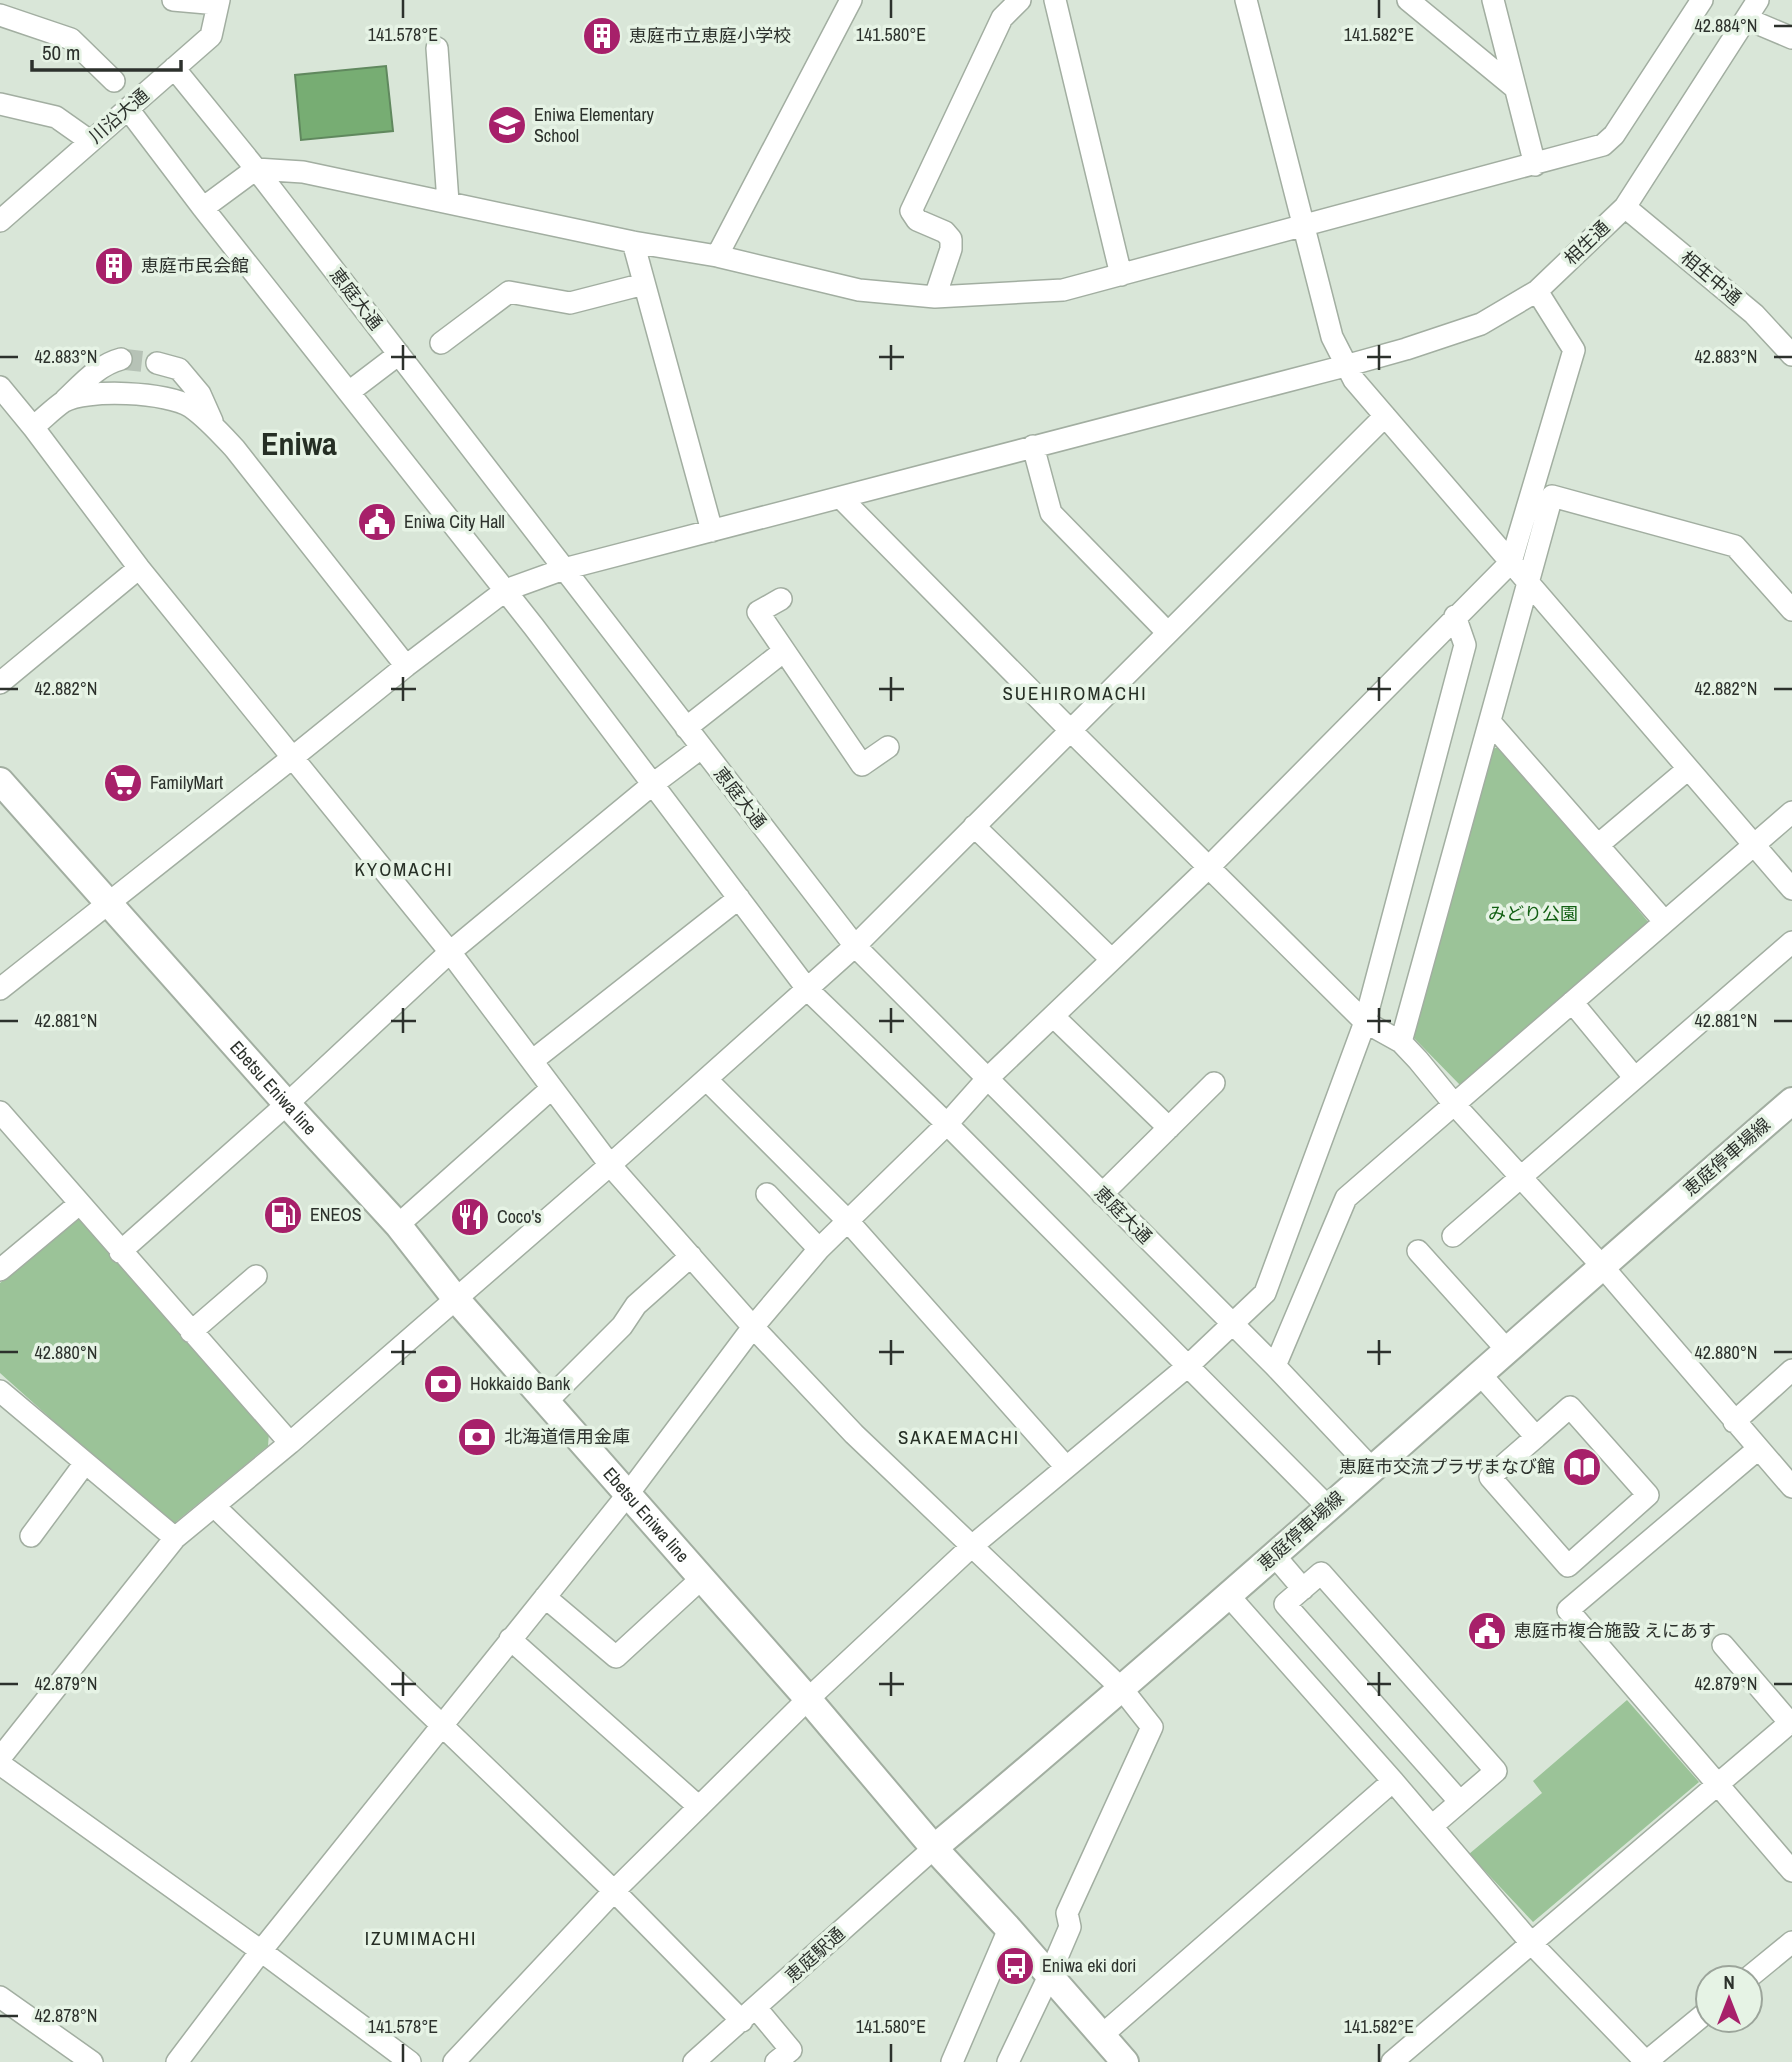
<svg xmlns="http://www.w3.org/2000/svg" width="1792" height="2062" viewBox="0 0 1792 2062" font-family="'Archivo Narrow','Noto Sans JP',sans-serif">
<rect width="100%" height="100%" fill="#d9e6d8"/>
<path fill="#9bc398" d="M 1504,746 L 1649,923 L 1461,1086 L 1411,1035 L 1491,749 Z
M 79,1218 L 269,1432 L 268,1446 L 171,1526 L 0,1373 L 0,1283 Z
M 1627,1700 L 1699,1782 L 1533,1922 L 1469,1854 L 1542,1793 L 1533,1781 Z"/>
<path fill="#77ad73" stroke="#60885e" stroke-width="2" d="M 386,66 L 393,131 L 301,140 L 295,75 Z"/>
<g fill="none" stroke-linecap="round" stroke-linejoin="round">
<path stroke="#b6c2b6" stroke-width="21" stroke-dasharray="21 10" stroke-linecap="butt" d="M 121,359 L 157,363"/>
<defs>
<path id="minor" d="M 173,0 L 218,4
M 1055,0 L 1121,275
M 1246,0 L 1332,337 L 1354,380 L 1792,889
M 1408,0 L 1515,88
M 1493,0 L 1535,165
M 0,15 L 71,39 L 114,81
M 1747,19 L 1792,38
M 437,48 L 448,202
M 174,68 L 256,169 L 855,946 L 1275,1366 L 1373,1470
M 0,104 L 56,117 L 90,141
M 128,109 L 203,208 L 534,627 L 808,990 L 947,1124 L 1327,1506
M 1625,207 L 1754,314 L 1792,355
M 203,208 L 256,169 L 303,172 L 633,242 L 717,256 L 859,290 L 935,297 L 1063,290 L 1603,145 L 1614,135 L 1702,0
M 0,221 L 211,36 L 219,0
M 633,242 L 712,531
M 717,256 L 851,0
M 935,297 L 951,249 L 951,239 L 945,232 L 917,220 L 911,211 L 1002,18 L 1020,0
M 441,343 L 509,292 L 570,303 L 644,284
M 157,363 L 179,369 L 200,394 L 212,421
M 0,387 L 33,427 L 139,568 L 450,952 L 610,1165 L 753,1327 L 854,1434 L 1122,1689 L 1152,1727 L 1067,1913 L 1070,1927 L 1049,1976 L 1008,2062
M 349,392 L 399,354
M 65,400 C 82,384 98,365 121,359
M 33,427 C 43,419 53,409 63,402 C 85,388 169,392 191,407 C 208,419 221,434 235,449 L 406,666
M 1033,446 L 1051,513 L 1167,632
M 841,498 L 1069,729 L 1365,1022 L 1401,1042 L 1418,1060 L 1454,1104 L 1602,1266 L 1792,1487
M 781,599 L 758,612 L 862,765 L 888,747
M 0,683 L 139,568
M 1490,722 L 1664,921
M 686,728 L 784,651
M 974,826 L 1111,959
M 1598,845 L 1688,769
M 0,989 L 292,758 L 406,666 L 506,590 L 564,569 L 1345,366 L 1406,349 L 1481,324 L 1537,291 L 1625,207 L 1758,0
M 1572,1002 L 1634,1077
M 1053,1016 L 1169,1128
M 1401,1042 L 1552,496 L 1735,546 L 1792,610
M 532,1061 L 739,898
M 707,1080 L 847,1220 L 1066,1467
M 0,1112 L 290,1443
M 767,1194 L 819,1249
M 1102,1194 L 1214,1083
M 398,1225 L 552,1088
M 1453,1236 L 1792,942
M 1418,1251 L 1507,1350
M 120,1252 L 287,1104 L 450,952 L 653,784 L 701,748
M 0,1270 L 79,1204
M 191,1332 L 256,1276
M 1275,1366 L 1346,1198 L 1792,812
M 1480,1374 L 1536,1437 L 1570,1407 L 1648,1495 L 1568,1566 L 1490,1477 L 1536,1437
M 0,1391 L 175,1538
M 547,1401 L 622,1326 L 636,1305 L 691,1256
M 1734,1422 L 1792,1370
M 1758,1449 L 1568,1610 L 1792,1871
M 214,1506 L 614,1891 L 742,2021
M 31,1536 L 85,1463
M 1274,1555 L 1303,1589
M 1229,1596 L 1393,1781 L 1531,1943 L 1646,2062
M 545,1597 L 616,1657 L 702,1578
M 510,1639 L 699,1807
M 1723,1645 L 1790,1723
M 0,1758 L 175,1538 L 290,1443 L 610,1165 L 855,946 L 1385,416
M 0,1764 L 261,1951 L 410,2062
M 1432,1826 L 1496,1771 L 1321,1573 L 1285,1604 L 1460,1802
M 1748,1978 L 1792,1942
M 0,1997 L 92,2062
M 756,2008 L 791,2050 L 776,2062
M 1101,2036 L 1393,1781
M 177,2062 L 261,1951 L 628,1494 L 753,1327 L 819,1249 L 947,1124 L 987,1079 L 1208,868 L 1511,562 L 1574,350 L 1537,291
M 454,2062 L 614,1891 L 808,1699 L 972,1546 L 1188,1366 L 1265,1293 L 1365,1022 L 1465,645 L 1455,616
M 694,2062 L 934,1848
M 952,2062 L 1009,1929
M 1392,2062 C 1525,1948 1659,1836 1792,1721
M 1646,2062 L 1708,2011"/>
<g id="major">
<path id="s1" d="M 0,781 L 287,1104 L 398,1225 L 456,1299 L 808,1699 L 934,1848 L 1009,1929 L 1125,2062"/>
<path d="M 934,1848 C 1225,1604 1505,1349 1792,1101"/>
</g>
</defs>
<use href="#minor" stroke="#a2aea1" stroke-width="24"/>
<use href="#major" stroke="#a2aea1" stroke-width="30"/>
<use href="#minor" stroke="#fff" stroke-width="21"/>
<use href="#major" stroke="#fff" stroke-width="26"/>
</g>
<path fill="none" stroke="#2c312c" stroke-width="2.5" d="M 403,0 L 403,18M 891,0 L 891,18M 1379,0 L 1379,18M 1774,26 L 1792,26M 403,345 L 403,370M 891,345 L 891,370M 1379,345 L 1379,370M 0,357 L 18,357M 391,357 L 416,357M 879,357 L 904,357M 1367,357 L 1391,357M 1774,357 L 1792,357M 403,677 L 403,701M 891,677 L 891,701M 1379,677 L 1379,701M 0,689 L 18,689M 391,689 L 416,689M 879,689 L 904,689M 1367,689 L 1391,689M 1774,689 L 1792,689M 403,1008 L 403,1033M 891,1008 L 891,1033M 1379,1008 L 1379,1033M 0,1021 L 18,1021M 391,1021 L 416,1021M 879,1021 L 904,1021M 1367,1021 L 1391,1021M 1774,1021 L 1792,1021M 403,1340 L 403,1365M 891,1340 L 891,1365M 1379,1340 L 1379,1365M 0,1352 L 18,1352M 391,1352 L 416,1352M 879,1352 L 904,1352M 1367,1352 L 1391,1352M 1774,1352 L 1792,1352M 403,1672 L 403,1696M 891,1672 L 891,1696M 1379,1672 L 1379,1696M 0,1684 L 18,1684M 391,1684 L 416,1684M 879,1684 L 904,1684M 1367,1684 L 1391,1684M 1774,1684 L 1792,1684M 0,2016 L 18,2016M 403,2044 L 403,2062M 891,2044 L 891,2062M 1379,2044 L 1379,2062"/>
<defs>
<symbol id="building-disc" viewBox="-11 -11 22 22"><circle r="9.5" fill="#a7206a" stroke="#e6f3e5"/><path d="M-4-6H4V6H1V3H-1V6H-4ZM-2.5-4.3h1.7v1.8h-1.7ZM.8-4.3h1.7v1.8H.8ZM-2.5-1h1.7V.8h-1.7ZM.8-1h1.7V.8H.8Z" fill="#fff"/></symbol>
<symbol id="school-disc" viewBox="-11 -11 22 22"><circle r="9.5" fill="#a7206a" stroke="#e6f3e5"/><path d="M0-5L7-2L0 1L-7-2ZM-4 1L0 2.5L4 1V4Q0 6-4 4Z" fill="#fff"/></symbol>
<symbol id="civic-disc" viewBox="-11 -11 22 22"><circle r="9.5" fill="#a7206a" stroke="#e6f3e5"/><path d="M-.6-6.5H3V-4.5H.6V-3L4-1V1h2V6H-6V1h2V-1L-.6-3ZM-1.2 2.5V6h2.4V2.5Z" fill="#fff"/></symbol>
<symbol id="supermarket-disc" viewBox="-11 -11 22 22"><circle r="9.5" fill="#a7206a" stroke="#e6f3e5"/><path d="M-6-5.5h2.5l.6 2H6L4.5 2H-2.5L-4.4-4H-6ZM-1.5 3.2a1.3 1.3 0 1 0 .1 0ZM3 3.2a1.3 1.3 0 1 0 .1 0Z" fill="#fff"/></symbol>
<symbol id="fuel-disc" viewBox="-11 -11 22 22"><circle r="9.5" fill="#a7206a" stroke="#e6f3e5"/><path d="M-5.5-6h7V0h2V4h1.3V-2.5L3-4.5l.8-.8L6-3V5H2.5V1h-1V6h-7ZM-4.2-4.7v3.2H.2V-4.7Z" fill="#fff"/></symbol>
<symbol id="restaurant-disc" viewBox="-11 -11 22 22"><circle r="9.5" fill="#a7206a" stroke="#e6f3e5"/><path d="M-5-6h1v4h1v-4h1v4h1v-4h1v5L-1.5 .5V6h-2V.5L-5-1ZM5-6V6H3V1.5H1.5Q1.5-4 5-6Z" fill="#fff"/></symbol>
<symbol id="bank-disc" viewBox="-11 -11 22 22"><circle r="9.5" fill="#a7206a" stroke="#e6f3e5"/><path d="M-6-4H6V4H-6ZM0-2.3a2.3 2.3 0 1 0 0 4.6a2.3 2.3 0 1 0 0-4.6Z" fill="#fff"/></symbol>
<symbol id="library-disc" viewBox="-11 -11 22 22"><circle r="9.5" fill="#a7206a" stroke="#e6f3e5"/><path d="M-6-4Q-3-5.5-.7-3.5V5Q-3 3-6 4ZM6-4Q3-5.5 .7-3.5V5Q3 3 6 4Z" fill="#fff"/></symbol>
<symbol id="bus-disc" viewBox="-11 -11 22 22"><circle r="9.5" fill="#a7206a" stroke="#e6f3e5"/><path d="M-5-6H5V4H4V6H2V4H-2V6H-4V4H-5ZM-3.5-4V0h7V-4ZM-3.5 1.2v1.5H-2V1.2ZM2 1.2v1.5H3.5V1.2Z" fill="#fff"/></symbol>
</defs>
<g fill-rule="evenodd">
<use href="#building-disc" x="580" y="14" width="44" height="44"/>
<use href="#school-disc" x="485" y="103" width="44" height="44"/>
<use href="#building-disc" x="92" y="244" width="44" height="44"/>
<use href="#civic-disc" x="355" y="500" width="44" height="44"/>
<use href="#supermarket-disc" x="101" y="761" width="44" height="44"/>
<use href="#fuel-disc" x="261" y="1193" width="44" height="44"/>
<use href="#restaurant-disc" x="448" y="1195" width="44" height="44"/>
<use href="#bank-disc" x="421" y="1362" width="44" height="44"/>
<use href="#bank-disc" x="455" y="1415" width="44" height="44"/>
<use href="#library-disc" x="1560" y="1445" width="44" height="44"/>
<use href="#civic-disc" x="1465" y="1609" width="44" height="44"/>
<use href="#bus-disc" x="993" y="1944" width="44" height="44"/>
</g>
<g text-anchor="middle" stroke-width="7" stroke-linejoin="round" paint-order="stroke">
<g font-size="18" fill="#2c312c" stroke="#e6f3e5" text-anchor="start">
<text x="629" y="42">恵庭市立恵庭小学校</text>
<text x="534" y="121">Eniwa Elementary<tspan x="534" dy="21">School</tspan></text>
<text x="141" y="272">恵庭市民会館</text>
<text x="404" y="528">Eniwa City Hall</text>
<text x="150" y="789">FamilyMart</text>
<text x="310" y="1221">ENEOS</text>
<text x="497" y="1223">Coco's</text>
<text x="470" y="1390">Hokkaido Bank</text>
<text x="504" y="1443">北海道信用金庫</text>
<text x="1555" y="1473" text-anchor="end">恵庭市交流プラザまなび館</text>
<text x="1514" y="1637">恵庭市複合施設 えにあす</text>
<text x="1042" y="1972">Eniwa eki dori</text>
</g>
<g font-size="18" fill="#2c312c" stroke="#e6f3e5">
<text transform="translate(119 116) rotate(-41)" y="6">川沿大通</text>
<text transform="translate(1587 243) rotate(-44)" y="6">相生通</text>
<text transform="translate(1711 278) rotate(40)" y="6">相生中通</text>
<text transform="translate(356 299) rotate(52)" y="6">恵庭大通</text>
<text transform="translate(740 798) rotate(52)" y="6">恵庭大通</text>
<text dy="6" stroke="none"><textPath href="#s1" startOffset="411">Ebetsu Eniwa line</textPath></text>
<text transform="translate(1727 1157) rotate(-41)" y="6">恵庭停車場線</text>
<text transform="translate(1123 1215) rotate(45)" y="6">恵庭大通</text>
<text dy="6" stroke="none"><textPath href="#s1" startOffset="978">Ebetsu Eniwa line</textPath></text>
<text transform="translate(1301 1531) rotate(-42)" y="6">恵庭停車場線</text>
<text transform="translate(815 1955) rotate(-42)" y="6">恵庭駅通</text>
</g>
<g font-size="18" fill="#115f12" stroke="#e6f3e5">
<text x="1533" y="920">みどり公園</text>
</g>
<g font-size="19" letter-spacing="2" fill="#262f25" stroke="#e6f3e5">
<text x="1075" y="700">SUEHIROMACHI</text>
<text x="404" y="876">KYOMACHI</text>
<text x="959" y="1444">SAKAEMACHI</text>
<text x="421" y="1945">IZUMIMACHI</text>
</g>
<g font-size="32" font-weight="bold" fill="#262f25" stroke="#e6f3e5">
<text x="299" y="455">Eniwa</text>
</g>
</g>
<g font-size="18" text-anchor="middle" fill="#2c312c" stroke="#e6f3e5" stroke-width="7" stroke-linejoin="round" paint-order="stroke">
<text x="1726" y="32">42.884°N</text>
<text x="403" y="41">141.578°E</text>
<text x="891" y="41">141.580°E</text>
<text x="1379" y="41">141.582°E</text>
<text x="66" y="363">42.883°N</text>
<text x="1726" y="363">42.883°N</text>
<text x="66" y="695">42.882°N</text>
<text x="1726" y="695">42.882°N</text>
<text x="66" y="1027">42.881°N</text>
<text x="1726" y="1027">42.881°N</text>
<text x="66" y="1359">42.880°N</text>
<text x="1726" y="1359">42.880°N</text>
<text x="66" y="1690">42.879°N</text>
<text x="1726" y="1690">42.879°N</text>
<text x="66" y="2022">42.878°N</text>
<text x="403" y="2033">141.578°E</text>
<text x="891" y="2033">141.580°E</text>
<text x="1379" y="2033">141.582°E</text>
</g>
<g transform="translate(1729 1999)"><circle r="33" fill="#e6f3e5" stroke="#9ca59b" stroke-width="2"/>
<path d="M0-5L12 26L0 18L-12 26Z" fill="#a7206a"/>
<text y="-10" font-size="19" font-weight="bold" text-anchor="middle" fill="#2c312c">N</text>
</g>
<path d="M32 60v10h149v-10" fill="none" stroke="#2c312c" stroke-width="3.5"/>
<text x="42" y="60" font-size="21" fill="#2c312c" stroke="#e6f3e5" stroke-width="5" paint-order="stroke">50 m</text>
</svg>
